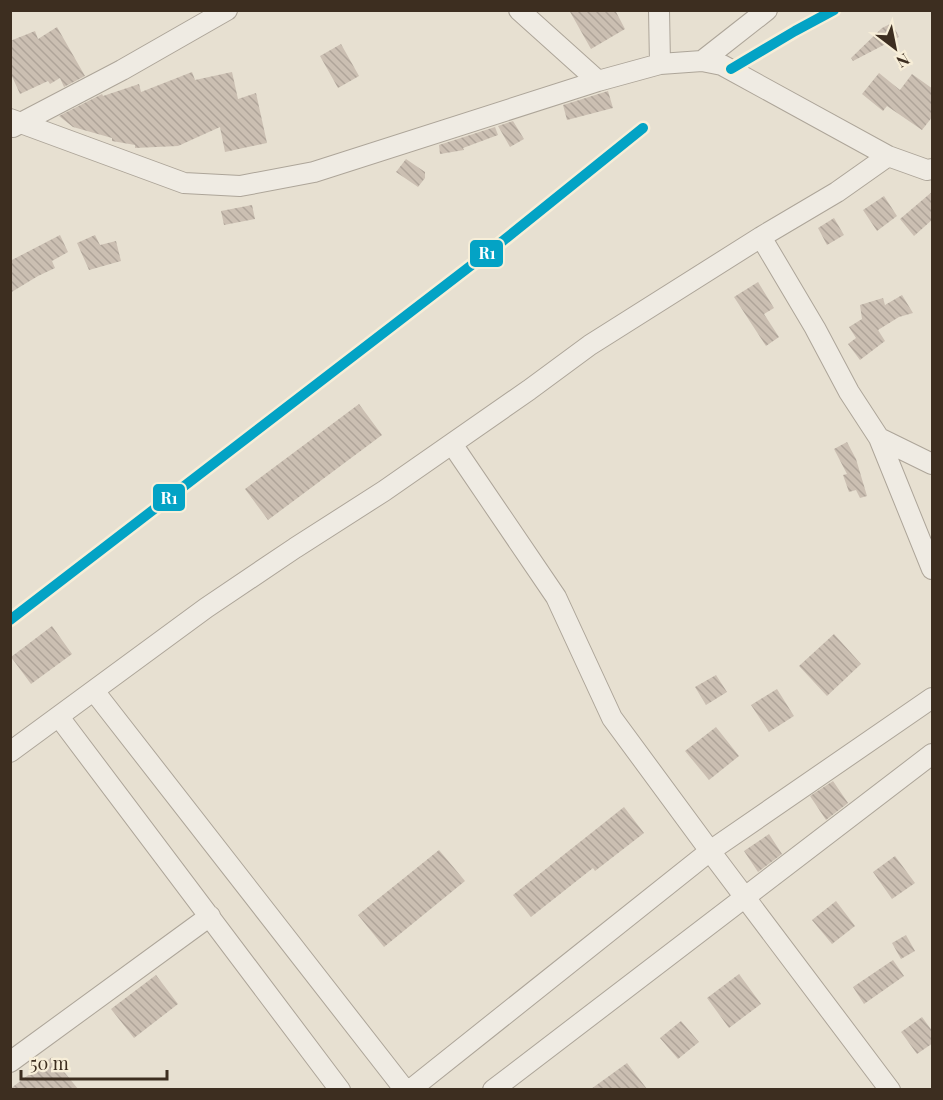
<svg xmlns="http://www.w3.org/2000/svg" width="943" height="1100" viewBox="0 0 943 1100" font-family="'Playfair Display',serif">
<defs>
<pattern id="building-back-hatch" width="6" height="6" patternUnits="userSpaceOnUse" patternTransform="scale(1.5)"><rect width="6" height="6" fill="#cbbfb2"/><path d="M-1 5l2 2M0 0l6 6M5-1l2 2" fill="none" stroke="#afa499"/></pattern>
</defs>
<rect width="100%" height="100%" fill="#e7e0d1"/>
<path fill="url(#building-back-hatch)" d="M 569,10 L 615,10 L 625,29 L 591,49 Z
M 892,23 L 899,37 L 853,61 L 851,58 L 882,28 Z
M 57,27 L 85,76 L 64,87 L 60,78 L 50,84 L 48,81 L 20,94 L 10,72 L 10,41 L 35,31 L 38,39 Z
M 341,44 L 359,76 L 338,88 L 320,56 Z
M 192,72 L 195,80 L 232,72 L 238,99 L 256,93 L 267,143 L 225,152 L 220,127 L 178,146 L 135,148 L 135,145 L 112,141 L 112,138 L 73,127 L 59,116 L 102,94 L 103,96 L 139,84 L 141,92 Z
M 879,73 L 900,90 L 912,74 L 933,89 L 933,116 L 922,130 L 887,106 L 883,111 L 862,94 Z
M 608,91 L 613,108 L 567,120 L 563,105 Z
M 513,121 L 524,139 L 510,147 L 498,126 Z
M 495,127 L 498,135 L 463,148 L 464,150 L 440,154 L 439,145 Z
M 406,159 L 425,172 L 425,178 L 418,187 L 396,172 Z
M 933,191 L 933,219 L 914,236 L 900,219 Z
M 884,196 L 897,216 L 877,231 L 863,210 Z
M 252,205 L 255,219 L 224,225 L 221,211 Z
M 834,218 L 844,235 L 827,245 L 818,228 Z
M 60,235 L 68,252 L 52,261 L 55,268 L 38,276 L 10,293 L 10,261 Z
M 95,235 L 100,245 L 116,241 L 121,261 L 89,270 L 77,243 Z
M 758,282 L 774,308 L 764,314 L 779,337 L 766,346 L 734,297 Z
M 902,295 L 913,313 L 899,317 L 878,330 L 885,341 L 860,360 L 848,344 L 856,338 L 849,327 L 862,319 L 860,305 L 883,298 L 885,305 Z
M 359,404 L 382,435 L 268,520 L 245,489 Z
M 847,442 L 856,459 L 867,496 L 860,498 L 856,490 L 849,492 L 843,475 L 847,474 L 834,449 Z
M 52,626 L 72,654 L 31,684 L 11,657 Z
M 834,634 L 861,664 L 827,696 L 799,666 Z
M 716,675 L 727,692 L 706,705 L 695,687 Z
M 777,689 L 794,716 L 769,732 L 751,705 Z
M 716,727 L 739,756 L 709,780 L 685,751 Z
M 833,781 L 848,803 L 826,820 L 810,796 Z
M 624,807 L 644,833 L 595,871 L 593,868 L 531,917 L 513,895 Z
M 769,834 L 782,854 L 758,872 L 744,851 Z
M 439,850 L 465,881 L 384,947 L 358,915 Z
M 895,856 L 915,883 L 892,899 L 873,872 Z
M 836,901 L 855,926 L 832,944 L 812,920 Z
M 906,935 L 915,951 L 901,959 L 892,943 Z
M 893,960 L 904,976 L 864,1004 L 853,987 Z
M 739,974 L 761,1004 L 729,1028 L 707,998 Z
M 156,975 L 178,1004 L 134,1038 L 111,1009 Z
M 922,1017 L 933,1032 L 933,1043 L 917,1054 L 901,1032 Z
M 681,1021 L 699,1042 L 678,1059 L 660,1038 Z
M 52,1057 L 78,1089 L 10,1089 Z
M 627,1063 L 647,1089 L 591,1089 Z"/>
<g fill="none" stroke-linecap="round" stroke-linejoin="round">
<defs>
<path id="minor" d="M 519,10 L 598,81
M 659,10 L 660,64
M 702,61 L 767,10
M 10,119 L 184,183 L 240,186 L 314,172 L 598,81 L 660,64 L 702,61 L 722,65 L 888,156 L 927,170 L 932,169
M 13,127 L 122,70 L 227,10
M 761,237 L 815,328 L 849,392 L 879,438 L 932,569
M 879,438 L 932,464
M 452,444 L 556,597 L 612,718 L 710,851 L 890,1090
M 94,691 L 405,1090
M 59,717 L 340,1090
M 10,752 L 206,608 L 295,548 L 384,491 L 529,390 L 590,345 L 761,237 L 837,192 L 888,156
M 10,1062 L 210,916
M 410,1090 L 710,851 L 932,698
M 493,1090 L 932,754"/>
</defs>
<use href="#minor" stroke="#ada599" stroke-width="22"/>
<use href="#minor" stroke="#efebe3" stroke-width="20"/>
<defs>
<path id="rail-1" d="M 731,69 L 795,31 L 834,10
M 10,620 L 499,244 L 643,128"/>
</defs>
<use href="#rail-1" stroke="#f7eed8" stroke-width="15"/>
<use href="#rail-1" stroke="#03a3c5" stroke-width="10"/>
</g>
<g stroke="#f7eed8" stroke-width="2">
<rect x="469" y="239" width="35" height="29" rx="6" fill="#03a3c5"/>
<rect x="152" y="483" width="34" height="29" rx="6" fill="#03a3c5"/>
</g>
<g font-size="16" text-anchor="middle" font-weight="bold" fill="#fff">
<text x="487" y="259">R1</text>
<text x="169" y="504">R1</text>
</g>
<rect width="943" height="1100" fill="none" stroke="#3d2e20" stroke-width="24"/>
<g transform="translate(895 48) rotate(148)" stroke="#f7eed8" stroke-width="4.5" paint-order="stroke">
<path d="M0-4.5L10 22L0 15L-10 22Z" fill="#3d2e20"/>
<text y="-9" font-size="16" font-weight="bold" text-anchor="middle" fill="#3d2e20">N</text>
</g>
<path d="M21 1070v9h146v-9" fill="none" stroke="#3d2e20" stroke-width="3"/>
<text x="30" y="1070" font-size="18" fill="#3d2e20" stroke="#f7eed8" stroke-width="4.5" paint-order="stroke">50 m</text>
</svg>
